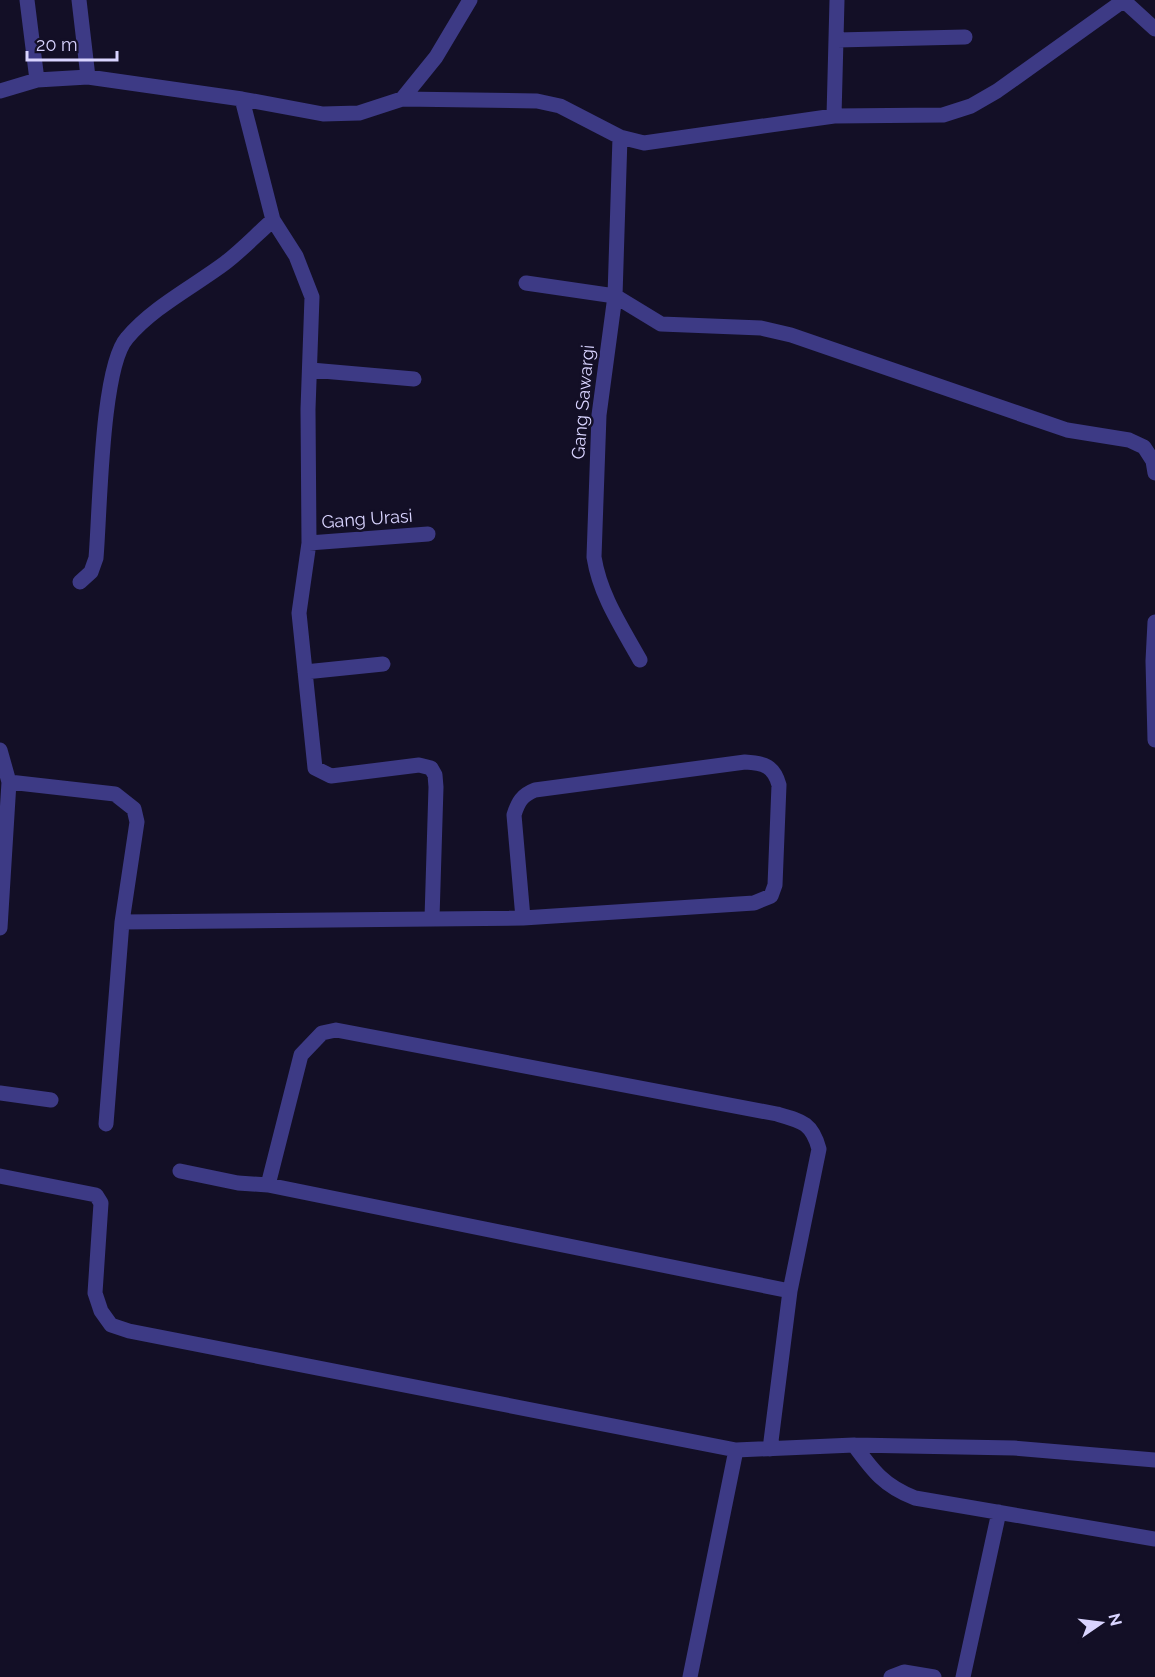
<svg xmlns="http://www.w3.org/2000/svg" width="1155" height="1677" viewBox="0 0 1155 1677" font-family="Raleway,sans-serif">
<rect width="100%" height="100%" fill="#130f26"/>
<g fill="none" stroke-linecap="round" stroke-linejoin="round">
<path stroke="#3d3a85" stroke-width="15" d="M 27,0 L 37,80
M 79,0 L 88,77
M 1123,0 L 1155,29
M 837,40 L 965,37
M 0,91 L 37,80 L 88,77 L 242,99 L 323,114 L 359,113 L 402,99 L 436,57 L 470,0
M 242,99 L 273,220 L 296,256 L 312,297 L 308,409 L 309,543 L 299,613 L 315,768 L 331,776 L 419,765 L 431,768 L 435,775 L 436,787 L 432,918
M 402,99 L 537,101 L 560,106 L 620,137 L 644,143 L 834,116 L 943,115 L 971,106 L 997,91 L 1123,1
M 834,116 L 837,0
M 620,137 L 615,296 L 599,415 L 594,557 C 600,595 621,626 640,660
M 526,283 L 615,296 L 661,324 L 761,328 L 791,335 L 1067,430 L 1129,440 L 1144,447 L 1153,461 L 1155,473
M 311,370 L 414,379
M 309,543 L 428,534
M 80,582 L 91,572 L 96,558 C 100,513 101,367 127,338 C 153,307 193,287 225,263 C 242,250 257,234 273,220
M 1155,622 L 1153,661 L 1155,740
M 305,672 L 383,664
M 0,750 L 9,782 L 115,794 L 134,809 L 137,822 L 122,922 L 106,1124
M 122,922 L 523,918 L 754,903 L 771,896 L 775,885 L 779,785 C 774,766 764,763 745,762 L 535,790 C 522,795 518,802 514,815 L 523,918
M 0,928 L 9,782
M 0,1093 L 51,1100
M 180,1171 L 238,1183 L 268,1185 L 301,1055 L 322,1033 L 336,1030 L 777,1114 C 802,1121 812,1123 819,1149 L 790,1291 L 770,1449
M 0,1176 L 96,1195 L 101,1203 L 95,1293 L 101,1311 L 111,1325 L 129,1331 L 736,1450 L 854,1445 L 1014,1448 L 1155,1460
M 268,1185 L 790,1291
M 854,1445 C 873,1471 884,1486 915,1498 L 1155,1539
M 690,1677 L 736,1450
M 891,1677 L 904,1672 L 934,1677
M 963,1677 L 999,1512"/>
</g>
<g text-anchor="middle" stroke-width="5" stroke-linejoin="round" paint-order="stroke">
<g font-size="18" fill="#d9d4ff" stroke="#130f26">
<text transform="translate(583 402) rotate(-85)" y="6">Gang Sawargi</text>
<text transform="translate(367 519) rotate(-4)" y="6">Gang Urasi</text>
</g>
</g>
<g transform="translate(1101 1623) rotate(76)" stroke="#130f26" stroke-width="4.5" paint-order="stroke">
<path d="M0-4.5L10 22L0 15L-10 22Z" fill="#d9d4ff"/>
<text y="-9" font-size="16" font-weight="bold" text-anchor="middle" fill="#d9d4ff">N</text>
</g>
<path d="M27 51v9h90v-9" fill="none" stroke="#d9d4ff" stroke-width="3"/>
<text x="36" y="51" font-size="18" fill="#d9d4ff" stroke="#130f26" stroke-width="4.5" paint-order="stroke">20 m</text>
</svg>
